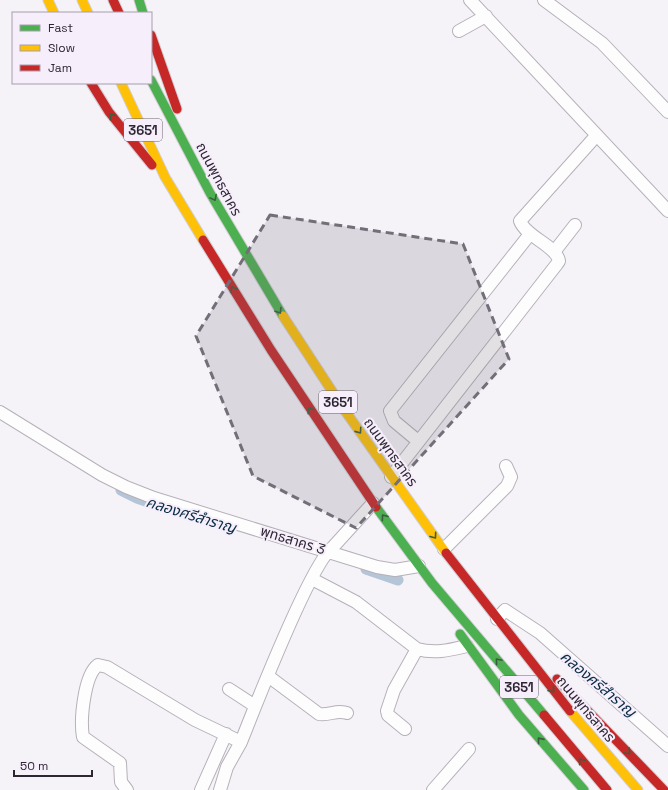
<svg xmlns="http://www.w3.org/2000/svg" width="668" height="790" viewBox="0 0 668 790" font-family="'Space Grotesk','Noto Sans Thai',sans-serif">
<rect width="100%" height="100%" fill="#f5f2f8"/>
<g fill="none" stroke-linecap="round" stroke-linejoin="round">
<path stroke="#b3c5d6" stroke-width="11" d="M 121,490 L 137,498 L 157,505
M 366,569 L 398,580"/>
<defs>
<path id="street" d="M 470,0 L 668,211
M 544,0 L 602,43 L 668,112
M 459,31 L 486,16
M 554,252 L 575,225
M 0,412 L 102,475 L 126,487 L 154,498 L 377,567 L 395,570 L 419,566
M 418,441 L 394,421 L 390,411 L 530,234
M 391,477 L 557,264 L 559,261 C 557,246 526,237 520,221 L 596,136
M 444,549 L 507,486 L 511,477 L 506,466
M 312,579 L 356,602 L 417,649 C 435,654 450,650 467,646
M 497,619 L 505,610 L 540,633 L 668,746
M 268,676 L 319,714 C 329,716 337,709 347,713
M 229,689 L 255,706
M 405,729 L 388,715 L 387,711 L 394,690 L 417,649
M 127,790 L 121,782 L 120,763 L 83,737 C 80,720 84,675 98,665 L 107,667 L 195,720 L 241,742
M 201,790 L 226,734
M 220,790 L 227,767 L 241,742 C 254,709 312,561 333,547 L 373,503
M 433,790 L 469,749"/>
<path id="fast" d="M 139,0 L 143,13
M 151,80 L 210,193 L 283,316
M 376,507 L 432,583 L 544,715
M 460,634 L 519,715 L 584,790"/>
<path id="slow" d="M 48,0 L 54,13
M 82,0 L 88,13
M 121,83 L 165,177 L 203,240
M 283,316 L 343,408 L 446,553
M 570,711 L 638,790"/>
<path id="jam" d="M 113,0 L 119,13
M 151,35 L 177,109
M 91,83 L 109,112 L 152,165
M 203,240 L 271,350 L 376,507
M 446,553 L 570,711
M 557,679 L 664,790
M 544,715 L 607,790"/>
</defs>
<use href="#street" stroke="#b6b1b9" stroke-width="14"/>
<use href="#fast" stroke="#d1cfd4" stroke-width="11"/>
<use href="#slow" stroke="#d1cfd4" stroke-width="11"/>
<use href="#jam" stroke="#d1cfd4" stroke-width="11"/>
<use href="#street" stroke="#fefdfe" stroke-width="12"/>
<use href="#fast" stroke="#4caf50" stroke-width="9"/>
<use href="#slow" stroke="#ffc107" stroke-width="9"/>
<use href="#jam" stroke="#c62828" stroke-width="9"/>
</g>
<defs><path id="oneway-chevron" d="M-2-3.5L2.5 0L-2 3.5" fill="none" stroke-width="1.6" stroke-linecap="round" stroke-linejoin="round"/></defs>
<g stroke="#3a5d3f">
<use href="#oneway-chevron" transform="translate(112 116) rotate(-126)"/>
<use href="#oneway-chevron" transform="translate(214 198) rotate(62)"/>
<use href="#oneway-chevron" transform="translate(233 289) rotate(-121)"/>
<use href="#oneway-chevron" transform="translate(279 311) rotate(58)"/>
<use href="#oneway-chevron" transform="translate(310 410) rotate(-123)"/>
<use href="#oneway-chevron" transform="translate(359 431) rotate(55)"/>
<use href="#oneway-chevron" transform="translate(384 517) rotate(-126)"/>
<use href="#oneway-chevron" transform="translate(434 536) rotate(54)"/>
<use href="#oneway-chevron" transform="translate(498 661) rotate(-130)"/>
<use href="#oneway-chevron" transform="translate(552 690) rotate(52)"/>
<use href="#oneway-chevron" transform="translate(540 740) rotate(-129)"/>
<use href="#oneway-chevron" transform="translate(628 752) rotate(47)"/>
<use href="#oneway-chevron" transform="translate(581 761) rotate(-130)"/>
</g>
<path fill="#746e78" fill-opacity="0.2" stroke="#746e78" stroke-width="3" stroke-dasharray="8 5" stroke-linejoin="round" d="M 270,215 L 463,244 L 509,359 L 356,528 L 253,476 L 196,336 Z"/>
<g text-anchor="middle" stroke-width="4" stroke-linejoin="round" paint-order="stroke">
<g fill="#f6effb" stroke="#6a636f" stroke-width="1">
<rect x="124" y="119" width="38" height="22" rx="3"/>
<rect x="319" y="391" width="38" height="22" rx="3"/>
<rect x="500" y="676" width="38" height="22" rx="3"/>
</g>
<g font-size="13" font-weight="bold" fill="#2e2733">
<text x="143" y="135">3651</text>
<text x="338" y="407">3651</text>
<text x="519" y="692">3651</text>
</g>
<g font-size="14" fill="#2e2733" stroke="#f6effb">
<text transform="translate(219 179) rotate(62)" y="5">ถนนพุทธสาคร</text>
<text transform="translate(391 452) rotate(54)" y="5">ถนนพุทธสาคร</text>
<text transform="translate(293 540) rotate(17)" y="5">พุทธสาคร 3</text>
<text transform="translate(586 709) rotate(50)" y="5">ถนนพุทธสาคร</text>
</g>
<g font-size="15" font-style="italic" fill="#0a2c44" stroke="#f6effb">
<text transform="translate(191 515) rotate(17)" y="5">คลองศรีสำราญ</text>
<text transform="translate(598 684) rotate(40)" y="5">คลองศรีสำราญ</text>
</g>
</g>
<rect x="12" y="12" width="140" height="72" fill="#f6effb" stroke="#a69fab"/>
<rect x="20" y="25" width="20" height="6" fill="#4caf50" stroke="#a69fab"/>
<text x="48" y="32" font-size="12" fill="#2e2733">Fast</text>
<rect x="20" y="45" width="20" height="6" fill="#ffc107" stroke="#a69fab"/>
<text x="48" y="52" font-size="12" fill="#2e2733">Slow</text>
<rect x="20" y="65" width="20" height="6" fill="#c62828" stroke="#a69fab"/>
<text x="48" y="72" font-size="12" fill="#2e2733">Jam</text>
<path d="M14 770v6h78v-6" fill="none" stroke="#2e2733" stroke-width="2"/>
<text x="20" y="770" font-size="12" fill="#2e2733" stroke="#f6effb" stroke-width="3" paint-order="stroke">50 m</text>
</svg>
